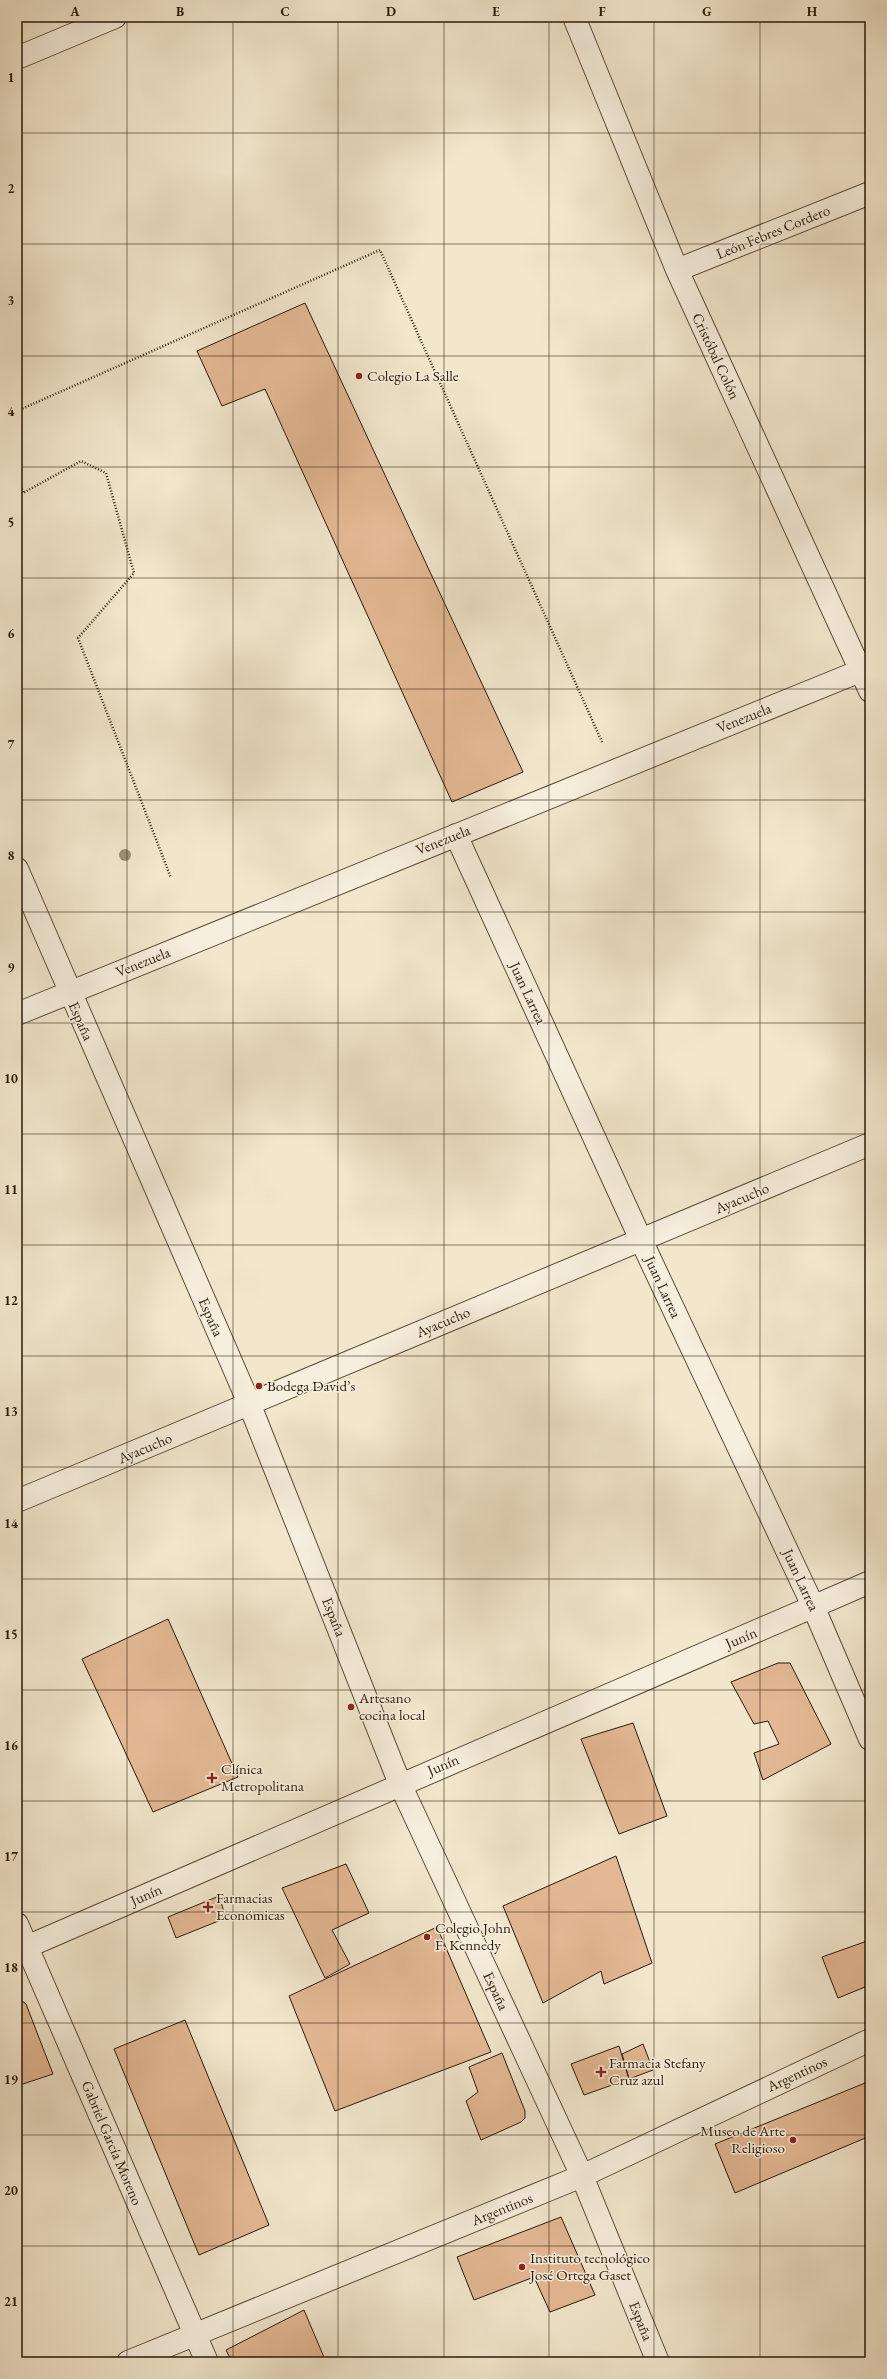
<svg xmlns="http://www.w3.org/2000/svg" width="887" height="2379" viewBox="0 0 887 2379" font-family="'EB Garamond',serif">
<rect width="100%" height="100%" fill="#f2e7cd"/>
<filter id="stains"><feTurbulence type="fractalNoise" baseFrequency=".005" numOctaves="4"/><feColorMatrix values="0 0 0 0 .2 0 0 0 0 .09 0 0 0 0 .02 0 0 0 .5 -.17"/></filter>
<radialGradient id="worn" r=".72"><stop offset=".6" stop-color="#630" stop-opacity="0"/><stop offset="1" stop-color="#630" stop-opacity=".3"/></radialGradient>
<path fill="#e3b894" stroke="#291907" d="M 305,303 L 523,772 L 452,802 L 265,389 L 222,406 L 197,351 Z
M 168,1619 L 238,1777 L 153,1812 L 82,1659 Z
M 778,1663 L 790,1663 L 831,1744 L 763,1780 L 754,1753 L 779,1744 L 768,1721 L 754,1724 L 731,1682 Z
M 633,1723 L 667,1816 L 619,1834 L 581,1739 Z
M 616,1856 L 652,1963 L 604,1984 L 601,1971 L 543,2003 L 503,1906 Z
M 346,1864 L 369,1913 L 332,1930 L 350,1964 L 325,1978 L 282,1888 Z
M 219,1896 L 226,1918 L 176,1938 L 168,1917 Z
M 870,1912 L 870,1925 L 866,1913 Z
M 437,1927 L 491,2052 L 335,2111 L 289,1996 Z
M 870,1940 L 870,1985 L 838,1998 L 822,1957 Z
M 17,1997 L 26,2004 L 53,2074 L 17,2086 Z
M 185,2020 L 269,2225 L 199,2255 L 114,2049 Z
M 643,2044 L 653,2070 L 629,2079 L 622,2054 Z
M 619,2046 L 629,2079 L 584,2095 L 571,2064 Z
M 502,2053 L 525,2111 L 525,2118 L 521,2122 L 481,2140 L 466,2101 L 478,2092 L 469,2067 Z
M 870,2081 L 870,2136 L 735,2193 L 715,2144 Z
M 561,2217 L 595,2295 L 550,2312 L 534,2277 L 474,2300 L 457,2257 Z
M 304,2310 L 326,2362 L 232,2362 L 226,2350 Z"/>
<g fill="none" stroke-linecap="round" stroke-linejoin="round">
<defs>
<path id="street" d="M 574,17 L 677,270 L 870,691
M 17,58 L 115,17
M 677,270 L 870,193
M 456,835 L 641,1240 L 813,1606 L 870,1739
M 17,869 L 249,1403 L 400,1784 L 582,2176 L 658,2362
M 17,1014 L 870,667
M 17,1501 L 870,1144
M 17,1924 L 207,2362
M 17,1951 L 870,1582
M 128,2362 L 582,2176 L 870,2040"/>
</defs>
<use href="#street" stroke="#5b4c38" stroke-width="24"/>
<path stroke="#291907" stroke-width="2.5" stroke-dasharray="1 2" stroke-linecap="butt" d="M 17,411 L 380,250 L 603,744
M 17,471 L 23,493 L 81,461 L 106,473 L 134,573 L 78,638 L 171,878"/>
<use href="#street" stroke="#f7efde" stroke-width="22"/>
</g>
<circle fill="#9b9279" cx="125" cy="855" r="6"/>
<path fill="none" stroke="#291907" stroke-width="1" stroke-opacity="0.55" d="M 127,17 L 127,2362M 233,17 L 233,2362M 338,17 L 338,2362M 444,17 L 444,2362M 549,17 L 549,2362M 654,17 L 654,2362M 760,17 L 760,2362M 17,133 L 870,133M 17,244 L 870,244M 17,356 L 870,356M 17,467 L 870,467M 17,578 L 870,578M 17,689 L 870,689M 17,800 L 870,800M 17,912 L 870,912M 17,1023 L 870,1023M 17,1134 L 870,1134M 17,1245 L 870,1245M 17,1356 L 870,1356M 17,1467 L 870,1467M 17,1579 L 870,1579M 17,1690 L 870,1690M 17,1801 L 870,1801M 17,1912 L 870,1912M 17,2023 L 870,2023M 17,2135 L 870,2135M 17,2246 L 870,2246"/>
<g fill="#8f2418" stroke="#f7efde" stroke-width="1.5">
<circle cx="359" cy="376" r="4"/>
<circle cx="259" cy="1386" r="4"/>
<circle cx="351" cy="1707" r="4"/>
<path d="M210 1772h4v4h4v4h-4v4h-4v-4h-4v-4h4z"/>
<path d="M206 1901h4v4h4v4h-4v4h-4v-4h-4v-4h4z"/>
<circle cx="427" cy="1937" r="4"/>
<path d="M599 2066h4v4h4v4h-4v4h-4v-4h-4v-4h4z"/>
<circle cx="793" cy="2140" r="4"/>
<circle cx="522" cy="2267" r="4"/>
</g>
<g text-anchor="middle" stroke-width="3" stroke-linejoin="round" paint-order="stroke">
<g font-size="15" fill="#291907" stroke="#f7efde">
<text transform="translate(773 232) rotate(-22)" y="5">León Febres Cordero</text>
<text transform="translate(716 356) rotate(65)" y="5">Cristóbal Colón</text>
<text transform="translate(744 718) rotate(-22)" y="5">Venezuela</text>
<text transform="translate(443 840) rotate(-22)" y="5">Venezuela</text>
<text transform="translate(143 962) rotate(-22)" y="5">Venezuela</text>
<text transform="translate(528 993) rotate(65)" y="5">Juan Larrea</text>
<text transform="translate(81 1021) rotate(66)" y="5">España</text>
<text transform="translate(742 1198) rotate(-23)" y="5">Ayacucho</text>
<text transform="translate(663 1287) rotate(65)" y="5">Juan Larrea</text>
<text transform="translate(211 1317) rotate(66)" y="5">España</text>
<text transform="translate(443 1322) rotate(-23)" y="5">Ayacucho</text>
<text transform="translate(145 1448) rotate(-23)" y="5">Ayacucho</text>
<text transform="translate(801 1580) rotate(65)" y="5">Juan Larrea</text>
<text transform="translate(334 1617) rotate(68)" y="5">España</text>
<text transform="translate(741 1638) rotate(-23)" y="5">Junín</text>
<text transform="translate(443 1765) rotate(-23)" y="5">Junín</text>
<text transform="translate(146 1895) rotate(-24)" y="5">Junín</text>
<text transform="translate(496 1991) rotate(65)" y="5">España</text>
<text transform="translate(797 2074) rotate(-25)" y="5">Argentinos</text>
<text transform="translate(112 2143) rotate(67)" y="5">Gabriel García Moreno</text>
<text transform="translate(502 2209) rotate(-22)" y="5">Argentinos</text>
<text transform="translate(641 2321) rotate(68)" y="5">España</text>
</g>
<g font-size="15" fill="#291907" stroke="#f7efde" text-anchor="start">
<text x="367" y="381">Colegio La Salle</text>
<text x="267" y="1391">Bodega David’s</text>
<text x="359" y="1703">Artesano<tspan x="359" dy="17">cocina local</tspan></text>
<text x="221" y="1774">Clínica<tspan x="221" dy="17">Metropolitana</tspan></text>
<text x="216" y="1903">Farmacias<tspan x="216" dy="17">Económicas</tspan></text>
<text x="435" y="1933">Colegio John<tspan x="435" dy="17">F. Kennedy</tspan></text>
<text x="609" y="2068">Farmacia Stefany<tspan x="609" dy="17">Cruz azul</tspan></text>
<text x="785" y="2136" text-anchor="end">Museo de Arte<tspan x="785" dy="17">Religioso</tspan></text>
<text x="530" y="2263">Instituto tecnológico<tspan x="530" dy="17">José Ortega Gaset</tspan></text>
</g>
</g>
<rect width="887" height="2379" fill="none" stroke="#f2e7cd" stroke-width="44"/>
<rect x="22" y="22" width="843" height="2335" fill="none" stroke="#291907" stroke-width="1.5"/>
<g font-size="13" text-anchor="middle" font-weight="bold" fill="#291907">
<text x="75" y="16">A</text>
<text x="180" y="16">B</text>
<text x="285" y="16">C</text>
<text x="391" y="16">D</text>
<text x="496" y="16">E</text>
<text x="602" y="16">F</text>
<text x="707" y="16">G</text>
<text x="812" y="16">H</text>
<text x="11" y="82">1</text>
<text x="11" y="193">2</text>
<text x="11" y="305">3</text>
<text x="11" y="416">4</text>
<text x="11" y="527">5</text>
<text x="11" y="638">6</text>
<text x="11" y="749">7</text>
<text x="11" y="860">8</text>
<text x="11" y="972">9</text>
<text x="11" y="1083">10</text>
<text x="11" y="1194">11</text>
<text x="11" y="1305">12</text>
<text x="11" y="1416">13</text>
<text x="11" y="1528">14</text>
<text x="11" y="1639">15</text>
<text x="11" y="1750">16</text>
<text x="11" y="1861">17</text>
<text x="11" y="1972">18</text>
<text x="11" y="2084">19</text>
<text x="11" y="2195">20</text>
<text x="11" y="2306">21</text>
</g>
<rect width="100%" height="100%" filter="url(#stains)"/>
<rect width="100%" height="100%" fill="url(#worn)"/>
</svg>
